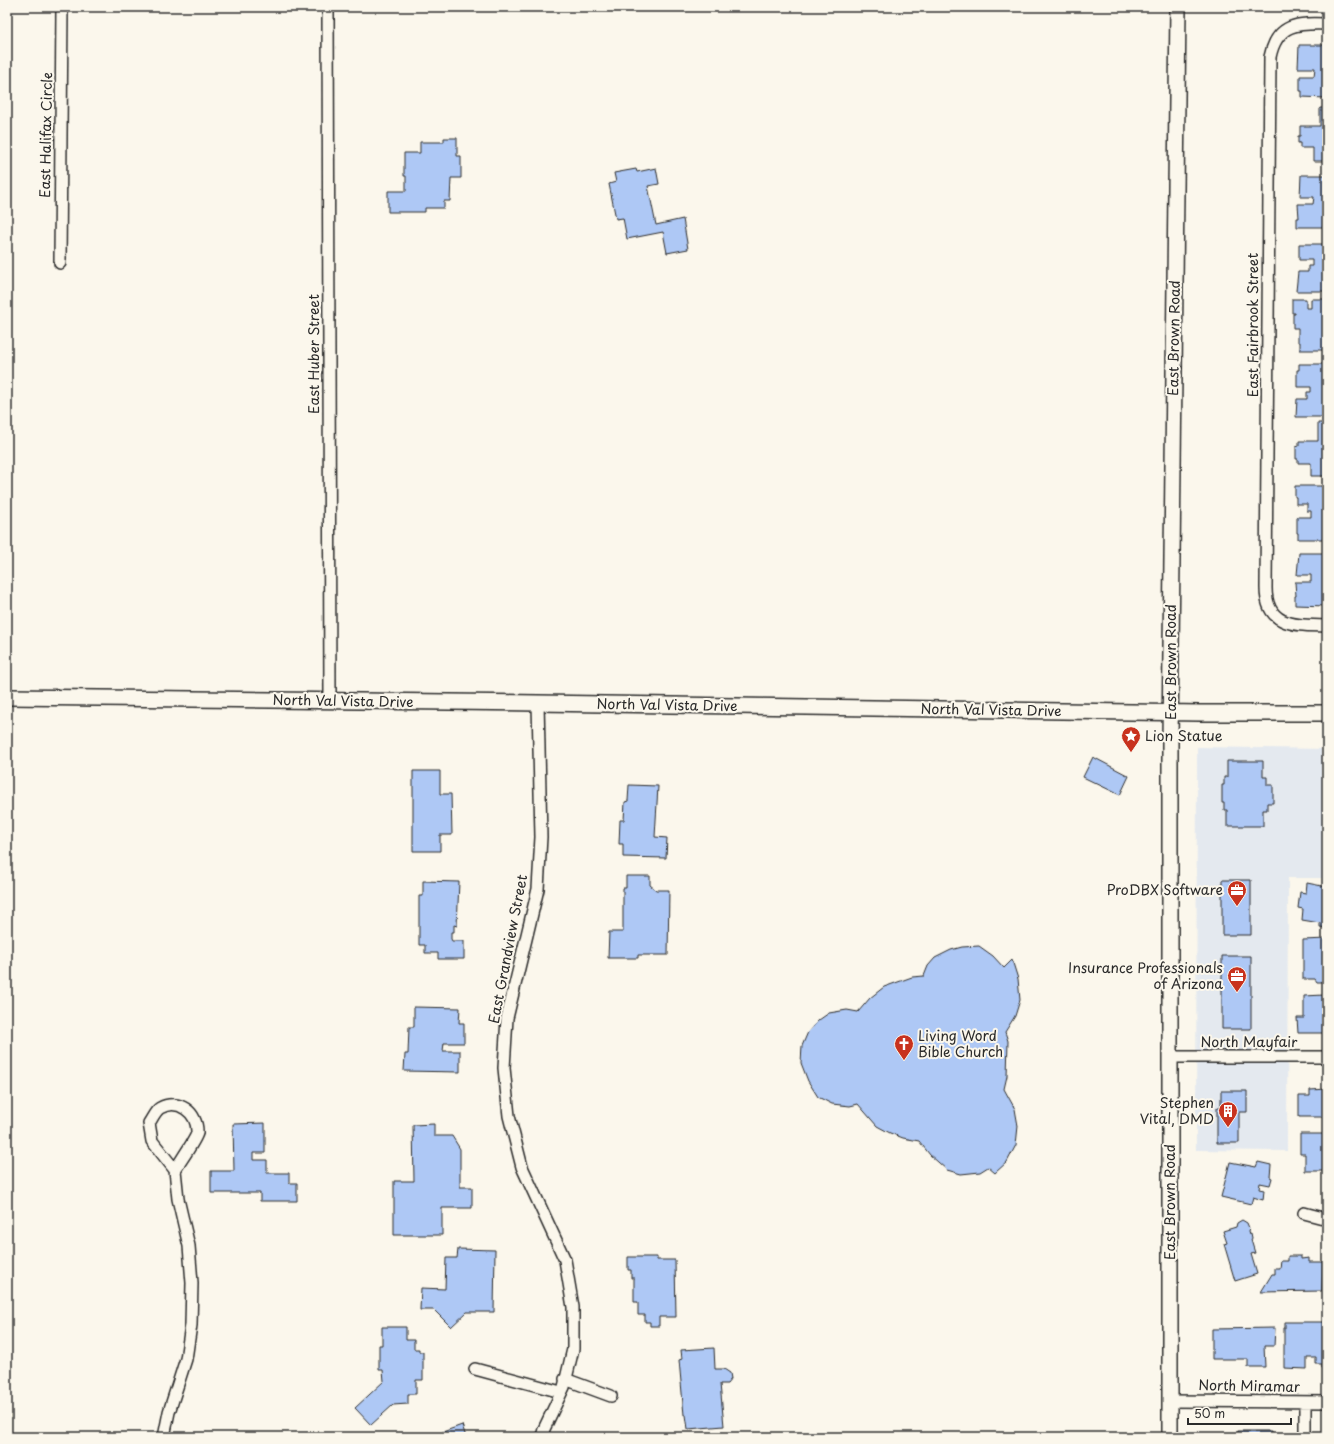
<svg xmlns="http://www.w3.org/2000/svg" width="1334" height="1444" viewBox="0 0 1334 1444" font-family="'Playpen Sans',sans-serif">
<defs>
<pattern id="forest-crowns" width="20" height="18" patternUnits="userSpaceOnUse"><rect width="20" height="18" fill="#d0db8e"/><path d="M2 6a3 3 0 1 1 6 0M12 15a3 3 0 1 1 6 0" fill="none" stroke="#b3bc7b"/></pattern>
</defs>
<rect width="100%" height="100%" fill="#fbf7ec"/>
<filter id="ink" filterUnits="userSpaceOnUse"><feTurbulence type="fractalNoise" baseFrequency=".025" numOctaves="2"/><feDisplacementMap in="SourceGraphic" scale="8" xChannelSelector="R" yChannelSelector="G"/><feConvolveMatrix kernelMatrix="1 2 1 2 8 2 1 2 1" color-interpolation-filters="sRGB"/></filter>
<g filter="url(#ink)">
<path fill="#e4e9ef" d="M 1197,747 L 1327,749 L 1327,878 L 1288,878 L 1287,1151 L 1196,1150 Z"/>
<path fill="url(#forest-crowns)" stroke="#7e835c" d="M 7,997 L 8,997 L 10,1437 L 7,1437 Z"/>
<path fill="#aec8f5" stroke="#2b2b2b" d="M 1299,45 L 1327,45 L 1327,98 L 1302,97 L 1302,91 L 1300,91 L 1300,76 L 1314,76 L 1315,68 L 1298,68 Z
M 1320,108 L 1327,108 L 1327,161 L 1313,161 L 1313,148 L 1300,148 L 1300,143 L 1298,143 L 1298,136 L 1300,136 L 1300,126 L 1320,126 Z
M 444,138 L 457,138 L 457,156 L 461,156 L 461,178 L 451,178 L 450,201 L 444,201 L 444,208 L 425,208 L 425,212 L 388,212 L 388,191 L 406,191 L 406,176 L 404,176 L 404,153 L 420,153 L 420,142 L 444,142 Z
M 656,168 L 659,184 L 648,186 L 656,225 L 683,219 L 688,249 L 667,253 L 663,232 L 627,239 L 623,218 L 616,219 L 609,184 L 616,182 L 614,173 L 636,169 L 637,172 Z
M 1301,175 L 1327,175 L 1327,227 L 1297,227 L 1297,218 L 1299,218 L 1298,204 L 1313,204 L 1314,197 L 1300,197 Z
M 1299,244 L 1327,244 L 1327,291 L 1296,291 L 1298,272 L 1308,272 L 1308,266 L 1312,266 L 1312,260 L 1299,260 Z
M 1292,299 L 1306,299 L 1306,308 L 1311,308 L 1311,299 L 1327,299 L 1327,350 L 1300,350 L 1300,342 L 1298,342 L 1298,328 L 1293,328 L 1293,314 L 1295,314 L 1295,313 L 1292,313 Z
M 1299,364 L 1327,364 L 1327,417 L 1296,417 L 1297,399 L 1307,399 L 1307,392 L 1311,392 L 1311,387 L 1297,387 L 1297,370 L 1299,370 Z
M 1318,423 L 1327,423 L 1327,476 L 1311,476 L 1311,463 L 1298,463 L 1298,459 L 1296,459 L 1296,447 L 1299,446 L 1299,441 L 1318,441 Z
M 1295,486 L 1327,486 L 1327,533 L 1326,533 L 1326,539 L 1298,539 L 1298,533 L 1297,533 L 1297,517 L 1311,517 L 1311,511 L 1307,511 L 1307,504 L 1296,504 L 1296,497 L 1295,497 Z
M 1299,553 L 1326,553 L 1326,560 L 1327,560 L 1327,606 L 1295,605 L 1295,596 L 1296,596 L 1295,582 L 1311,582 L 1311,575 L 1297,575 Z
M 1093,757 L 1129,776 L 1120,795 L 1083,777 Z
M 1227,761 L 1263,761 L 1263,777 L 1267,777 L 1267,785 L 1273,785 L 1273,803 L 1267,803 L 1267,810 L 1263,810 L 1263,826 L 1227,826 L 1227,810 L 1224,810 L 1224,803 L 1222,803 L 1222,785 L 1224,785 L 1224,777 L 1227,777 Z
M 413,771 L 440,771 L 440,794 L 451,794 L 452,835 L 440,835 L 440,851 L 413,851 Z
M 629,785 L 658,786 L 655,837 L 667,838 L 666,858 L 623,857 L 623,844 L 619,844 L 620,820 L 624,820 L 625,802 L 628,801 Z
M 626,876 L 650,876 L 650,885 L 656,890 L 669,890 L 668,955 L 638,955 L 638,958 L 608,958 L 609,932 L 623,932 L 623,888 L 626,888 Z
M 1222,880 L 1251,880 L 1251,935 L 1222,935 Z
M 423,881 L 459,882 L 457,926 L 454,925 L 454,932 L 451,932 L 451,939 L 452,941 L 464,941 L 464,959 L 438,959 L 438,953 L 425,953 L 425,945 L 419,945 L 419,896 L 423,896 Z
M 1307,883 L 1327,887 L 1327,928 L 1320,927 L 1320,923 L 1302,920 L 1303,909 L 1298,908 L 1300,892 L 1306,893 Z
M 1327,939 L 1327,979 L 1325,979 L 1322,982 L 1317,982 L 1315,979 L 1303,979 L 1303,940 Z
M 979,946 L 993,956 L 1004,968 L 1012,960 L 1018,979 L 1020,1000 L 1015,1016 L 1005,1032 L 1008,1041 L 1007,1076 L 1004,1089 L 1015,1109 L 1018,1126 L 1016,1145 L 1007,1162 L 995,1173 L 988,1167 L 980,1172 L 961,1174 L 947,1170 L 930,1155 L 919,1141 L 903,1138 L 890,1133 L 877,1126 L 858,1104 L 850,1106 L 832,1104 L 818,1097 L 808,1081 L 801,1063 L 802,1046 L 808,1032 L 819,1020 L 829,1013 L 847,1010 L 858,1012 L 870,998 L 884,987 L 912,977 L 924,976 L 928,966 L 935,958 L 951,950 L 962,947 Z
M 1222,956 L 1251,956 L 1251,1029 L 1222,1029 Z
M 1324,993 L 1327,993 L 1327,1033 L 1298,1033 L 1297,1018 L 1304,1018 L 1304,996 L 1324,995 Z
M 414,1007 L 460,1008 L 459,1023 L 464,1023 L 464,1043 L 444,1043 L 443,1051 L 460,1051 L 460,1072 L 404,1071 L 405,1054 L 408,1054 L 409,1027 L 414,1027 Z
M 1327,1089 L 1327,1120 L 1325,1120 L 1325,1117 L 1299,1117 L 1299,1096 L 1310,1096 L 1310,1090 Z
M 1221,1091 L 1247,1091 L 1247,1112 L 1239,1112 L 1239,1143 L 1217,1143 L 1217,1108 L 1221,1108 Z
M 265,1123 L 265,1153 L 253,1153 L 253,1160 L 267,1160 L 267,1173 L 289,1173 L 289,1183 L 297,1183 L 297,1201 L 260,1201 L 260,1193 L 211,1193 L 211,1171 L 234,1171 L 233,1124 Z
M 434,1124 L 434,1136 L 452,1136 L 460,1149 L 460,1187 L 472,1187 L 472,1208 L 442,1208 L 442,1235 L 394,1235 L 394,1181 L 414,1181 L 413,1125 Z
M 1300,1134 L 1327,1134 L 1327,1171 L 1305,1171 L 1305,1154 L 1300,1154 Z
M 1230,1162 L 1256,1167 L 1258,1162 L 1271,1165 L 1270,1177 L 1272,1178 L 1270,1185 L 1260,1183 L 1259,1189 L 1264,1190 L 1263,1200 L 1253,1197 L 1251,1204 L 1221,1197 Z
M 1242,1220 L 1247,1223 L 1249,1228 L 1248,1231 L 1249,1234 L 1251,1233 L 1252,1238 L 1251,1240 L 1255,1253 L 1251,1254 L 1257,1274 L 1235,1281 L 1224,1244 L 1227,1243 L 1223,1231 L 1236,1227 L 1237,1223 Z
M 458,1249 L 495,1250 L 494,1312 L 467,1312 L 451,1327 L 434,1310 L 420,1310 L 421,1288 L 445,1289 L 446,1258 L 457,1258 Z
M 1288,1256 L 1301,1256 L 1301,1259 L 1309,1258 L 1309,1262 L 1323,1262 L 1322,1291 L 1261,1292 L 1272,1274 L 1275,1274 L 1275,1268 L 1280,1268 L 1281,1261 L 1288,1261 Z
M 628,1257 L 657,1257 L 657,1260 L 675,1260 L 676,1317 L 659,1317 L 659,1326 L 650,1326 L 650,1322 L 645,1322 L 645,1315 L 638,1315 L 638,1302 L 634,1302 L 634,1278 L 631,1278 L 631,1270 L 628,1270 Z
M 1285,1322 L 1327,1322 L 1327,1368 L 1322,1368 L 1322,1364 L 1316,1364 L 1316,1358 L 1307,1358 L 1307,1369 L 1284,1368 L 1284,1328 L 1285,1328 Z
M 382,1327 L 406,1327 L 406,1340 L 414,1340 L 414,1349 L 419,1349 L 419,1352 L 423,1352 L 423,1380 L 416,1380 L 416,1394 L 408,1394 L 408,1404 L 393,1405 L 371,1425 L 355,1408 L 384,1381 L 383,1370 L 379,1370 L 379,1345 L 382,1345 Z
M 1275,1328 L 1274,1346 L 1264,1346 L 1265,1367 L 1248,1367 L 1248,1359 L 1212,1359 L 1212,1329 Z
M 714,1348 L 715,1369 L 724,1369 L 730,1373 L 731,1379 L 727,1384 L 720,1384 L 724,1426 L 688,1429 L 686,1415 L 684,1415 L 679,1360 L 682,1359 L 681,1350 Z
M 462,1425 L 466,1437 L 429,1437 Z
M 1238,1431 L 1272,1431 L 1272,1437 L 1238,1437 Z"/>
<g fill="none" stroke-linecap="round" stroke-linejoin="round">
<defs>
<path id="street" d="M 328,7 L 330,701
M 1327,24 C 1298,23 1277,23 1270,57 L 1266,588 C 1266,628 1297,625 1327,626
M 60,263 L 62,7
M 538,703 L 541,837 L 538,889 L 507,1018 L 504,1068 L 509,1116 L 522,1167 L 565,1260 L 573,1307 L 573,1349 L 564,1387 L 544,1429 L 542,1437
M 1170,1057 L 1327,1057
M 1304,1213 L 1327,1219
M 475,1369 L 561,1392
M 565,1379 L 611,1396
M 1170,1401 L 1327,1402
M 164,1437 L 169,1412 L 186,1359 L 191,1325 L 192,1283 L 189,1246 L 178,1199 L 175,1170 L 152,1141 L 149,1123 C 152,1119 155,1111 160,1108 C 178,1098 198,1112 197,1133 C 196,1139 179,1163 175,1170
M 1305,1437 L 1305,1402"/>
<path id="secondary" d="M 7,697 L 538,703 L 1200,713 L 1327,713
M 1170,1437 L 1170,741 L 1178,7"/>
</defs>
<use href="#street" stroke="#2b2b2b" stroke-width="14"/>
<use href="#secondary" stroke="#2b2b2b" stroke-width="18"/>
<use href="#street" stroke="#fbf7ec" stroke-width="11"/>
<use href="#secondary" stroke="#fbf7ec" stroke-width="15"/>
</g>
</g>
<defs>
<symbol id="sight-pin" viewBox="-11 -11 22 30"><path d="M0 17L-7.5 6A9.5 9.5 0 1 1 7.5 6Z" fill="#c8321e" stroke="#fbf7ec"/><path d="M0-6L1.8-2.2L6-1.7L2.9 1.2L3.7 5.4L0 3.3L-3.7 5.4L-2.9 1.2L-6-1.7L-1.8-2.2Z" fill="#fff"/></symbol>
<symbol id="office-pin" viewBox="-11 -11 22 30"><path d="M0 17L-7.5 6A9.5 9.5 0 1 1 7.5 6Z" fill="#c8321e" stroke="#fbf7ec"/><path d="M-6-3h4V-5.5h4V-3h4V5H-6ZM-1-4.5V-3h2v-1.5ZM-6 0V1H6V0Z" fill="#fff"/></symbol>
<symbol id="church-pin" viewBox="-11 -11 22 30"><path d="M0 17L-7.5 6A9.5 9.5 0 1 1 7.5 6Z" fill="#c8321e" stroke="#fbf7ec"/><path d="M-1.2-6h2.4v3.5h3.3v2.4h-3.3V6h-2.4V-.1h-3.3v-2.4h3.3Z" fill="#fff"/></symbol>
<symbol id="building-pin" viewBox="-11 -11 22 30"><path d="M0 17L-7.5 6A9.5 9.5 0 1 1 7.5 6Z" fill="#c8321e" stroke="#fbf7ec"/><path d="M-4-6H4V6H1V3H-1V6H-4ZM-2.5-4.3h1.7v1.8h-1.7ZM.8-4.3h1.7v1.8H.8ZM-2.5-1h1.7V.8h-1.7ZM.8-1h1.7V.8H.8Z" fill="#fff"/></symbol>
</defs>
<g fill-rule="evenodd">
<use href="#sight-pin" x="1120" y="725" width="22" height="30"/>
<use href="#office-pin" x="1226" y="879" width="22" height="30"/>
<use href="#office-pin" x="1226" y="965" width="22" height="30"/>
<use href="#church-pin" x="893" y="1033" width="22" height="30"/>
<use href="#building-pin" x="1217" y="1100" width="22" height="30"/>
</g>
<g text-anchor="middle" stroke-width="4" stroke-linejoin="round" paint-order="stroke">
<g font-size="14" fill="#2b2b2b" stroke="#fbf7ec">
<text transform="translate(46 135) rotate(-89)" y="5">East Halifax Circle</text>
<text transform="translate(1253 325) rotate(-90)" y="5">East Fairbrook Street</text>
<text transform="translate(1174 338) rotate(-89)" y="5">East Brown Road</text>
<text transform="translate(314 354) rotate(-90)" y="5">East Huber Street</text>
<text transform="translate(1171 662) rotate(-90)" y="5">East Brown Road</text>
<text transform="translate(343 701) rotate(1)" y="5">North Val Vista Drive</text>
<text transform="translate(667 705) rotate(1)" y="5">North Val Vista Drive</text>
<text transform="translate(991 710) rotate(1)" y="5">North Val Vista Drive</text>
<text transform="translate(508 949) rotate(-79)" y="5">East Grandview Street</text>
<text x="1249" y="1047">North Mayfair</text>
<text transform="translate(1170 1202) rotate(-90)" y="5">East Brown Road</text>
<text transform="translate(1249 1386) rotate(1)" y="5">North Miramar</text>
</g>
<g font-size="14" fill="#2b2b2b" stroke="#fbf7ec" text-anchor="end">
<text x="1145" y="741" text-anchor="start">Lion Statue</text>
<text x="1223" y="895">ProDBX Software</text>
<text x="1223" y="973">Insurance Professionals<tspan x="1223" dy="16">of Arizona</tspan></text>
<text x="918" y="1041" text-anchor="start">Living Word<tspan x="918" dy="16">Bible Church</tspan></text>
<text x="1214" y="1108">Stephen<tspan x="1214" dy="16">Vital, DMD</tspan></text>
</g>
</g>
<rect width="1334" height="1444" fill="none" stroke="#fbf7ec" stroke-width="24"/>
<rect x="12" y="12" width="1310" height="1420" fill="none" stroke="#2b2b2b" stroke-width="1.5" filter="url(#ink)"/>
<path d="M1188 1418v6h103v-6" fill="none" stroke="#2b2b2b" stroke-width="2"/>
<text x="1194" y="1418" font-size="12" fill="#2b2b2b" stroke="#fbf7ec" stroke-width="3" paint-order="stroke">50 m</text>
</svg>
